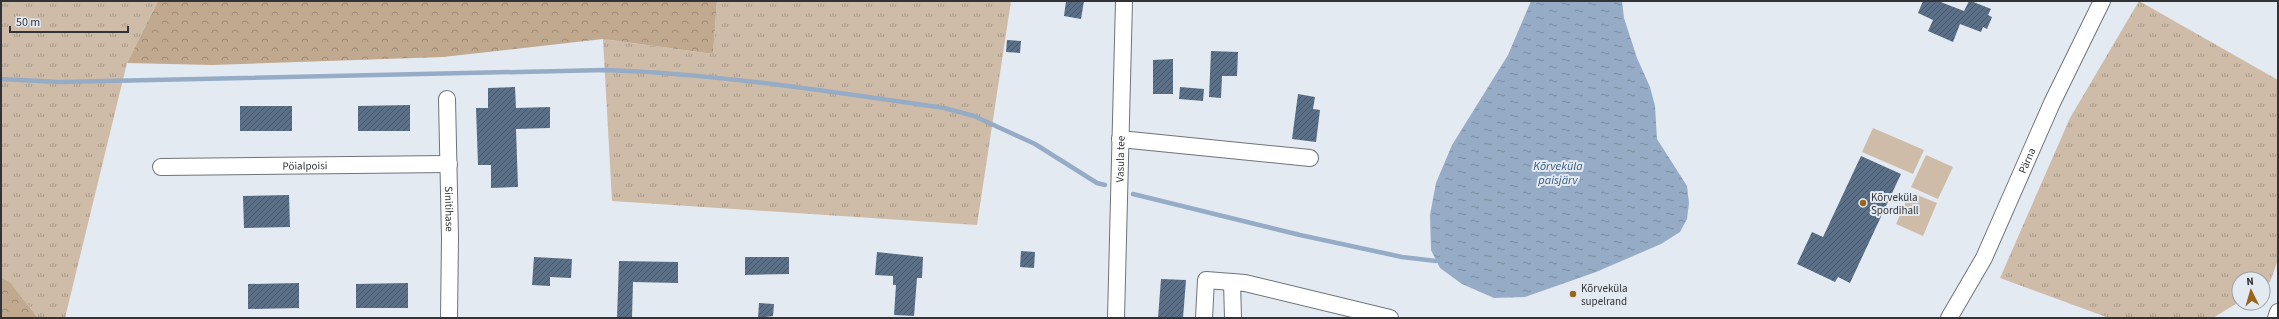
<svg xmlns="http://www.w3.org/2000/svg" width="2279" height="319" viewBox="0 0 2279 319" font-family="'Source Sans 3',sans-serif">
<defs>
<pattern id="grass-tufts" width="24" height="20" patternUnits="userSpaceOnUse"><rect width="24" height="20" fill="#cfbca8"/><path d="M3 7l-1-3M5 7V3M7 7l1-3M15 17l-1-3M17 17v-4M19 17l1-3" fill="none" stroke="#a9998a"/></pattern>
<pattern id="forest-crowns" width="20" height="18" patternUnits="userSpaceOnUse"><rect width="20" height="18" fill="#c1a98f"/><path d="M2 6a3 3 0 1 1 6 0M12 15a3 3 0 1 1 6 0" fill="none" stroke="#9d8a76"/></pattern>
<pattern id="water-ripples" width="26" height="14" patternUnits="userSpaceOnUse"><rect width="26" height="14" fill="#96abc5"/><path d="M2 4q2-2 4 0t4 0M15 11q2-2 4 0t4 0" fill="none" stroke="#7b8ca1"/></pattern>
<pattern id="building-hatch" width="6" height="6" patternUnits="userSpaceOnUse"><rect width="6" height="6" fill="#5b6f87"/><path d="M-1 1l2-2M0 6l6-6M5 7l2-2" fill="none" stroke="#485769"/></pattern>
</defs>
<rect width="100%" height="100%" fill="#e4eaf1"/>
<path fill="url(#grass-tufts)" d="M 1,1 L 158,1 L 127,63 L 65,318 L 38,318 L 10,282 L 1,277 Z
M 717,1 L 1011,1 L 977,225 L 612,201 L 603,39 L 713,54 Z
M 2139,1 L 2278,80 L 2278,260 L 2270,282 L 2263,286 L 2263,279 L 2239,279 L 2239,302 L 2213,318 L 2109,318 L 2000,278 L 2070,118 Z"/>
<path fill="url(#forest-crowns)" d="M 158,1 L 717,1 L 713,54 L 603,39 L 443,57 L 212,65 L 127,63 Z
M 1,277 L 10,282 L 38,318 L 1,318 Z"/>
<path fill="#cfbca8" d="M 1873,128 L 1924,150 L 1913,174 L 1862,152 Z
M 1926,155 L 1953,167 L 1938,199 L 1911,187 Z
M 1910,192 L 1937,203 L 1923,236 L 1896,224 Z"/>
<path fill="url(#water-ripples)" d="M 1531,1 L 1622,1 L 1624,18 L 1637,58 L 1650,87 L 1655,106 L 1657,139 L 1687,186 L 1689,203 L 1687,219 L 1680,232 L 1661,244 L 1596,272 L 1525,297 L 1494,298 L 1462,284 L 1440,268 L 1431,250 L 1430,215 L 1436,183 L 1452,145 L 1508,55 Z"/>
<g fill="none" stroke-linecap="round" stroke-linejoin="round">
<path stroke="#96abc5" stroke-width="4.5" d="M 1,79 L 60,82 L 606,70 C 720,74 832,92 944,108 L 974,116 L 1035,144 L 1097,183 L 1105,185
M 1133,194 L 1300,235 L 1402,257 L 1436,261"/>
</g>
<path fill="url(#building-hatch)" d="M 1066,1 L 1084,1 L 1081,19 L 1064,16 Z
M 1923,1 L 1938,1 L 1964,11 L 1969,1 L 1971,1 L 1991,9 L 1988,15 L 1992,17 L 1987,29 L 1983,27 L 1981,32 L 1960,24 L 1953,42 L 1928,31 L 1933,20 L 1918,13 Z
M 1007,40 L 1021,41 L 1020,53 L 1006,52 Z
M 1211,51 L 1238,52 L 1237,76 L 1222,76 L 1221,98 L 1209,97 Z
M 1173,59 L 1173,94 L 1153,94 L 1153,60 Z
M 515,87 L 516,108 L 550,107 L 550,128 L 516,129 L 518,187 L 491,188 L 491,165 L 478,165 L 476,108 L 488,108 L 488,88 Z
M 1180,87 L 1204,89 L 1203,101 L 1179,99 Z
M 1298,94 L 1315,97 L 1313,109 L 1320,110 L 1316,142 L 1292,139 Z
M 410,105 L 410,131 L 358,131 L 358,106 Z
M 240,106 L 292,106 L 292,131 L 240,131 Z
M 1861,156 L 1901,174 L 1850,283 L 1838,277 L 1835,282 L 1797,264 L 1812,232 L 1823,237 Z
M 289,195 L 290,227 L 244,228 L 243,196 Z
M 1021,251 L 1035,252 L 1034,268 L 1020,267 Z
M 877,252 L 923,257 L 922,278 L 917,278 L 914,316 L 894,315 L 896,285 L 893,285 L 893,276 L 875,275 Z
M 534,257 L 572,259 L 571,278 L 550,277 L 550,286 L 532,285 Z
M 745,257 L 789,257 L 789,274 L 745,275 Z
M 619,261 L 678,262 L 678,283 L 633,282 L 632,318 L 617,318 Z
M 1161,279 L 1186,280 L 1183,318 L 1158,318 Z
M 299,283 L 299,308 L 248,309 L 248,284 Z
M 408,283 L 408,308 L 356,308 L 356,284 Z
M 759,303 L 774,304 L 773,316 L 758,318 Z"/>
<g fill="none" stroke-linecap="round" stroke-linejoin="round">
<defs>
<g id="minor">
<path id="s1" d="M 447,99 L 450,238 L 449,318"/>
<path d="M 1120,139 L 1310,158"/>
<path id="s2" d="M 161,167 L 449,164"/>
<path id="s3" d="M 1116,318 L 1124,1"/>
<path d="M 1204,318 L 1206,280 L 1232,282"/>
<path d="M 1233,318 L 1232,282 L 1245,283 L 1390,318"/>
<path id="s4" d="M 1949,318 L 1984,258 L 2052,103 L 2102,1"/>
<path d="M 2276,318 L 2278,312"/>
</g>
</defs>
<use href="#minor" stroke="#6f747a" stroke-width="18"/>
<use href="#minor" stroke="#fff" stroke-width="16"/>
</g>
<g fill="#99641c" stroke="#e4eaf1" stroke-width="1.5">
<circle cx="1863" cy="203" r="4"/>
<circle cx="1573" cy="294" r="4"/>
</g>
<g text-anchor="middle" stroke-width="4" stroke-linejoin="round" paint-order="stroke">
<g font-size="11" fill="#313336" stroke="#e4eaf1">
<text dy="4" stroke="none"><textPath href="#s3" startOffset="159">Vasula tee</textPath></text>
<text dy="4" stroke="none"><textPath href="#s4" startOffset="176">Pärna</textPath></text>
<text dy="4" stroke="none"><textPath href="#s2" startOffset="144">Pöialpoisi</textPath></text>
<text dy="4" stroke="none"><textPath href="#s1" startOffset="110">Sinitihase</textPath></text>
</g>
<g font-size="11" fill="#313336" stroke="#e4eaf1" text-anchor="start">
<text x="1871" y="201">Kõrveküla<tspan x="1871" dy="13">Spordihall</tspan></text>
<text x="1581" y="292">Kõrveküla<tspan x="1581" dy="13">supelrand</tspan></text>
</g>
<g font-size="12" font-style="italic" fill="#385a81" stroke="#e4eaf1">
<text x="1558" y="170">Kõrveküla<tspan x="1558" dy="14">paisjärv</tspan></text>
</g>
</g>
<rect width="2279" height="319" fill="none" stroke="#313336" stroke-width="4"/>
<g transform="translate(2251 291) rotate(355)"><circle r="19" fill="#e4eaf1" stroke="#9ca1a6"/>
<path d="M0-3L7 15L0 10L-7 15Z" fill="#99641c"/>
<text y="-6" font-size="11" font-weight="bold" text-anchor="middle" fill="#313336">N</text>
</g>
<path d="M10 26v6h118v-6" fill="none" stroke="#313336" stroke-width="2"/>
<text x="16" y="26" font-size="12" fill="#313336" stroke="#e4eaf1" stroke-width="3" paint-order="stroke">50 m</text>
</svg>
